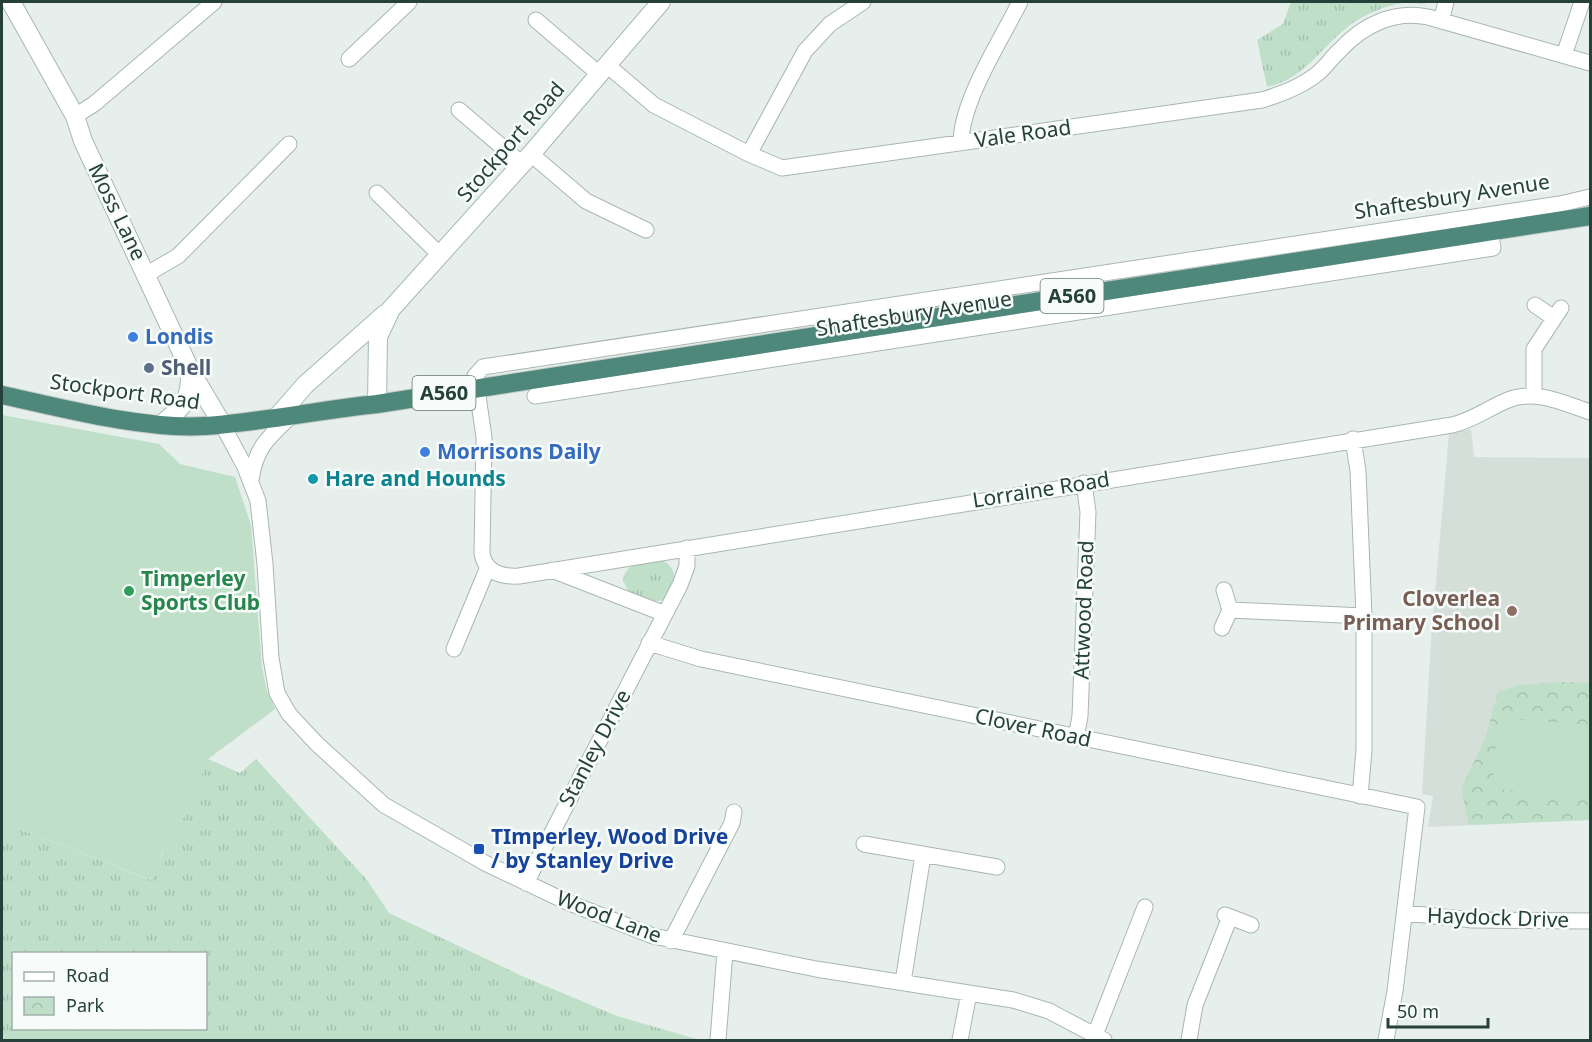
<svg xmlns="http://www.w3.org/2000/svg" width="1592" height="1042" viewBox="0 0 1592 1042" font-family="'Noto Sans',sans-serif">
<defs>
<pattern id="grass-tufts" width="24" height="20" patternUnits="userSpaceOnUse" patternTransform="scale(1.5)"><rect width="24" height="20" fill="#bfdfc8"/><path d="M3 7l-1-3M5 7V3M7 7l1-3M15 17l-1-3M17 17v-4M19 17l1-3" fill="none" stroke="#a4c1ad"/></pattern>
<pattern id="park-crowns" width="20" height="18" patternUnits="userSpaceOnUse" patternTransform="scale(1.5)"><rect width="20" height="18" fill="#bfdfc8"/><path d="M2 6a3 3 0 1 1 6 0M12 15a3 3 0 1 1 6 0" fill="none" stroke="#a4c1ad"/></pattern>
</defs>
<rect width="100%" height="100%" fill="#e6efeb"/>
<path fill="#d4dfda" d="M 1471,429 L 1474,457 L 1590,458 L 1590,820 L 1428,827 L 1433,796 L 1422,794 L 1431,640 L 1449,433 Z"/>
<path fill="url(#grass-tufts)" fill-rule="evenodd" d="M 1291,2 L 1430,2 C 1422,6 1412,2 1403,3 C 1388,5 1372,12 1359,19 C 1325,39 1308,79 1267,87 L 1257,40 L 1283,24 Z
M 659,560 C 682,564 678,600 657,601 C 647,602 637,595 629,592 L 623,581 C 626,561 644,562 659,560 Z
M 208,759 L 240,773 L 256,759 L 367,880 L 389,913 L 522,976 L 617,1016 L 700,1040 L 2,1040 L 2,822 L 151,880 L 164,850 L 169,852 ZM 14,954 L 206,954 L 206,1028 L 14,1028 Z"/>
<path fill="url(#park-crowns)" d="M 1564,682 L 1590,683 L 1590,820 L 1469,825 L 1461,789 L 1485,739 L 1498,692 L 1518,685 Z"/>
<path fill="#bfdfc8" d="M 2,415 L 159,444 L 180,464 L 235,477 L 251,525 L 262,668 L 267,691 L 275,709 L 208,759 L 169,852 L 163,851 L 152,880 L 2,822 Z
M 1498,718 L 1590,725 L 1590,797 L 1492,789 Z"/>
<g fill="none" stroke-linecap="round" stroke-linejoin="round">
<defs>
<path id="minor" d="M 536,20 L 599,74
M 1441,21 L 1446,2
M 1564,55 L 1582,2
M 349,59 L 409,2
M 607,65 L 654,105 L 749,154 L 782,168 L 1262,100 C 1282,94 1301,87 1317,74 C 1326,67 1332,57 1340,50 C 1363,25 1394,10 1428,17 L 1590,63
M 459,110 L 522,164
M 75,116 L 94,104 L 214,2
M 961,143 C 961,101 1001,40 1020,2
M 531,154 L 586,201 L 646,230
M 749,154 L 805,51 L 830,24 L 863,2
M 377,193 L 440,255
M 1590,197 L 1560,204 L 483,367 L 475,376 L 484,437 L 482,553 C 485,573 502,577 519,576 L 1452,425 C 1474,420 1488,408 1508,400 C 1536,389 1563,403 1590,412
M 147,274 L 178,256 L 289,144
M 1535,305 L 1554,318
M 1534,395 L 1534,349 L 1561,308
M 535,396 L 1493,248 L 1490,232
M 222,424 L 245,467 L 258,501 L 265,564 L 271,658 L 277,693 L 289,714 L 317,744 L 384,805 L 485,863 L 567,902 L 653,936 L 816,969 L 1013,1000 L 1049,1011 L 1104,1040
M 1353,439 L 1358,471 L 1364,616 L 1364,750 L 1360,796
M 251,480 C 256,446 269,437 293,414
M 552,570 L 665,614
M 1230,610 L 1364,616
M 1222,628 L 1230,610 L 1224,590
M 649,643 L 701,659 L 1417,807 L 1395,991 L 1386,1040
M 454,649 L 488,567
M 1076,738 L 1080,716 L 1088,512 L 1084,483
M 864,844 L 997,867
M 526,883 L 680,585 L 687,566 L 687,548
M 1406,913 L 1472,920 L 1590,921
M 1225,915 L 1251,925
M 671,941 L 732,823 L 734,812
M 903,982 L 923,855
M 1095,1035 L 1145,907
M 718,1040 L 725,952
M 960,1040 L 969,993
M 1189,1040 L 1195,1005 L 1230,917"/>
<path id="tertiary" d="M 11,2 L 75,116 L 83,141 L 190,370 L 222,424
M 162,424 C 184,406 191,400 190,371"/>
<path id="secondary" d="M 377,404 L 378,337 L 391,309 L 531,154 L 661,2
M 278,416 L 305,385 L 385,314"/>
<path id="trunk" d="M 2,395 C 61,408 145,430 205,426 C 262,422 320,410 377,404 L 1590,216"/>
</defs>
<use href="#minor" stroke="#a8b7b2" stroke-width="17"/>
<use href="#tertiary" stroke="#a8b7b2" stroke-width="20"/>
<use href="#secondary" stroke="#a4bab3" stroke-width="20"/>
<use href="#trunk" stroke="#c2cac8" stroke-width="20"/>
<use href="#minor" stroke="#fff" stroke-width="15"/>
<use href="#tertiary" stroke="#fff" stroke-width="18"/>
<use href="#secondary" stroke="#fff" stroke-width="18"/>
<use href="#trunk" stroke="#4e887b" stroke-width="18"/>
</g>
<g fill="#3f7fe0" stroke="#f7fbf9" stroke-width="2">
<circle cx="133" cy="337" r="6"/>
<circle cx="425" cy="452" r="6"/>
</g>
<circle fill="#5c6f8a" stroke="#f7fbf9" stroke-width="2" cx="149" cy="368" r="6"/>
<circle fill="#0f9aa8" stroke="#f7fbf9" stroke-width="2" cx="313" cy="479" r="6"/>
<circle fill="#2e9e5b" stroke="#f7fbf9" stroke-width="2" cx="129" cy="591" r="6"/>
<circle fill="#8d6e63" stroke="#f7fbf9" stroke-width="2" cx="1512" cy="611" r="6"/>
<rect fill="#1a4fb4" stroke="#f7fbf9" stroke-width="2" x="473" y="843" width="12" height="12" rx="3"/>
<g text-anchor="middle" stroke-width="5" stroke-linejoin="round" paint-order="stroke">
<g fill="#f7fbf9" stroke="#647973" stroke-width="1.5">
<rect x="1040.5" y="279" width="63" height="34" rx="4.5"/>
<rect x="412.5" y="376" width="63" height="34" rx="4.5"/>
</g>
<g font-size="20" font-weight="bold" fill="#25413a">
<text x="1072" y="303">A560</text>
<text x="444" y="400">A560</text>
</g>
<g font-size="21" fill="#25413a" stroke="#f7fbf9">
<text transform="translate(1023 134) rotate(-8)" y="7">Vale Road</text>
<text transform="translate(511 142) rotate(-49)" y="7">Stockport Road</text>
<text transform="translate(1452 197) rotate(-9)" y="7">Shaftesbury Avenue</text>
<text transform="translate(117 212) rotate(64)" y="7">Moss Lane</text>
<text transform="translate(914 314) rotate(-9)" y="7">Shaftesbury Avenue</text>
<text transform="translate(125 392) rotate(8)" y="7">Stockport Road</text>
<text transform="translate(1041 490) rotate(-9)" y="7">Lorraine Road</text>
<text transform="translate(1084 610) rotate(-88)" y="7">Attwood Road</text>
<text transform="translate(1033 728) rotate(12)" y="7">Clover Road</text>
<text transform="translate(595 748) rotate(-62)" y="7">Stanley Drive</text>
<text transform="translate(609 917) rotate(21)" y="7">Wood Lane</text>
<text transform="translate(1498 918) rotate(2)" y="7">Haydock Drive</text>
</g>
<g font-size="21" font-weight="bold" fill="#366cbe" stroke="#f7fbf9" text-anchor="start">
<text x="145" y="344">Londis</text>
<text x="437" y="459">Morrisons Daily</text>
</g>
<g font-size="21" font-weight="bold" fill="#4e5e75" stroke="#f7fbf9" text-anchor="start">
<text x="161" y="375">Shell</text>
</g>
<g font-size="21" font-weight="bold" fill="#0d838f" stroke="#f7fbf9" text-anchor="start">
<text x="325" y="486">Hare and Hounds</text>
</g>
<g font-size="21" font-weight="bold" fill="#27864d" stroke="#f7fbf9" text-anchor="start">
<text x="141" y="586">Timperley<tspan x="141" dy="24">Sports Club</tspan></text>
</g>
<g font-size="21" font-weight="bold" fill="#785e54" stroke="#f7fbf9" text-anchor="end">
<text x="1500" y="606">Cloverlea<tspan x="1500" dy="24">Primary School</tspan></text>
</g>
<g font-size="21" font-weight="bold" fill="#164399" stroke="#f7fbf9" text-anchor="start">
<text x="491" y="844">TImperley, Wood Drive<tspan x="491" dy="24">/ by Stanley Drive</tspan></text>
</g>
</g>
<rect width="1592" height="1042" fill="none" stroke="#25413a" stroke-width="6"/>
<rect x="12" y="952" width="195" height="78" fill="#f7fbf9" stroke="#a3b1ad" stroke-width="1.5"/>
<rect x="24" y="972" width="30" height="9" fill="#ffffff" stroke="#a3b1ad" stroke-width="1.5"/>
<text x="66" y="982" font-size="18" fill="#25413a">Road</text>
<rect x="24" y="997" width="30" height="18" fill="url(#park-crowns)" stroke="#a3b1ad" stroke-width="1.5"/>
<text x="66" y="1012" font-size="18" fill="#25413a">Park</text>
<path d="M1388 1018v9h100v-9" fill="none" stroke="#25413a" stroke-width="3"/>
<text x="1397" y="1018" font-size="18" fill="#25413a" stroke="#f7fbf9" stroke-width="4.5" paint-order="stroke">50 m</text>
</svg>
